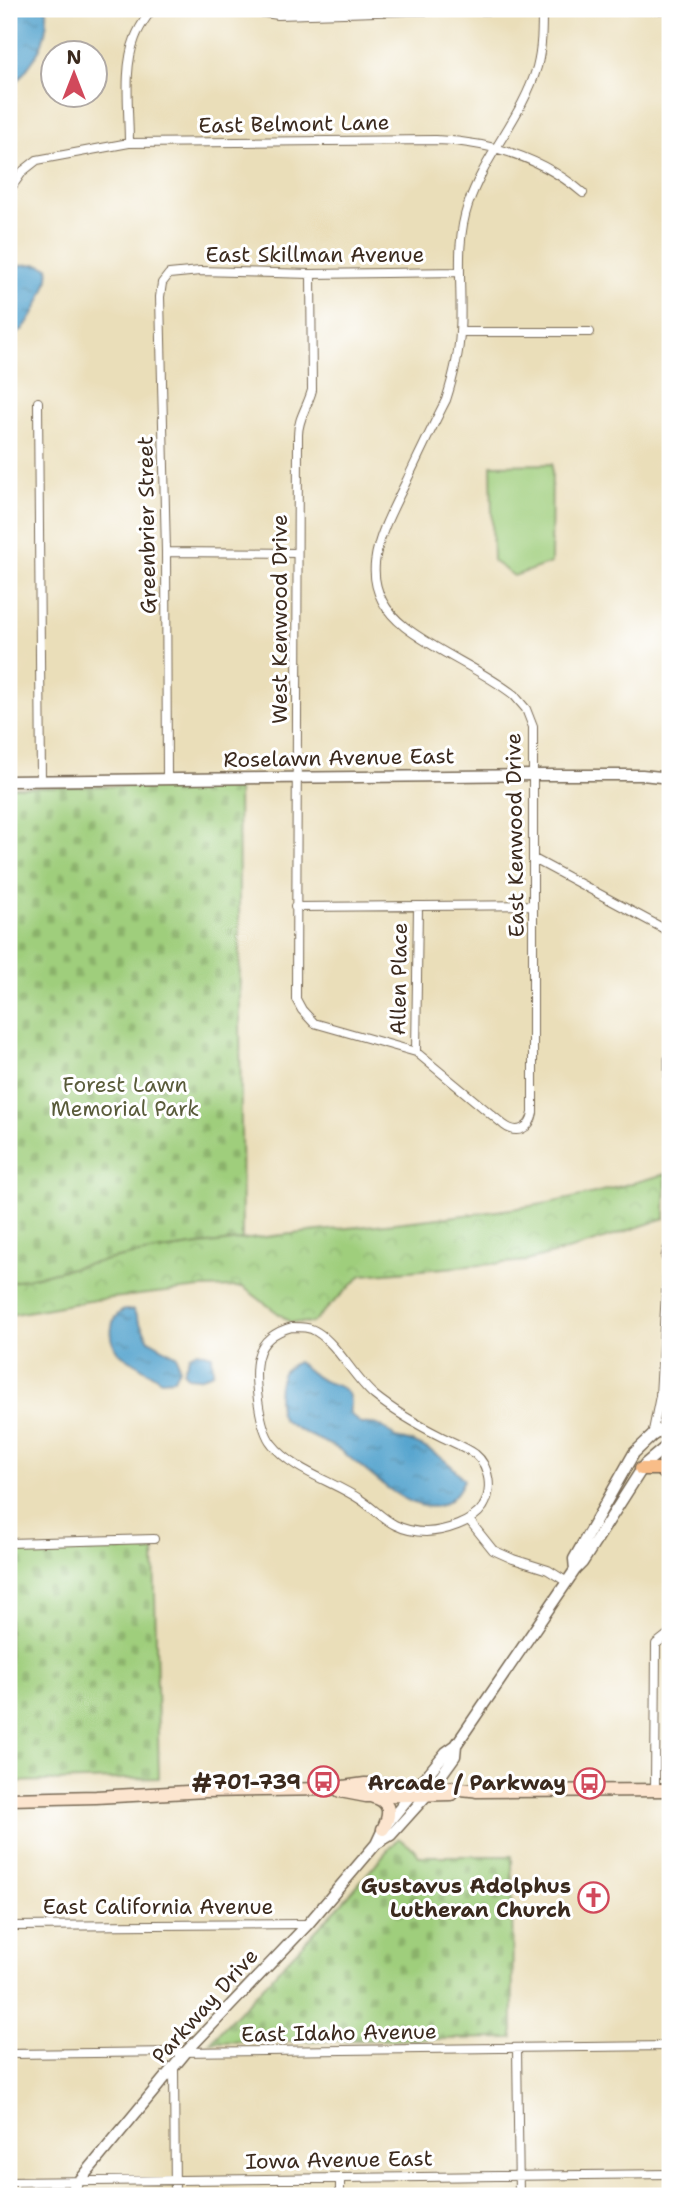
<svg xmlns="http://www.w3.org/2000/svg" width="679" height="2205" viewBox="0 0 679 2205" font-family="'Shantell Sans',sans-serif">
<defs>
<pattern id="cemetery-stones" width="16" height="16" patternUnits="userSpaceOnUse" patternTransform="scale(1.75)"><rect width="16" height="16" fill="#9fce7c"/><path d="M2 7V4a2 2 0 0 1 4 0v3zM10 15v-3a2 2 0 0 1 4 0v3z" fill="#8ab16b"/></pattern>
<pattern id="park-crowns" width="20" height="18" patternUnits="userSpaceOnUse" patternTransform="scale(1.75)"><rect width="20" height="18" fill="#9fce7c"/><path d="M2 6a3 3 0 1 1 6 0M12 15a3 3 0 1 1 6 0" fill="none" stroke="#8ab16b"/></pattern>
<pattern id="water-ripples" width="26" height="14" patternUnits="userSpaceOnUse" patternTransform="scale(1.75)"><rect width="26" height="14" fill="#53a3cd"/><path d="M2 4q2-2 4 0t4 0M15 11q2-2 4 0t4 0" fill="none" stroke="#4685a6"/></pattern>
</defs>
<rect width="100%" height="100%" fill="#fff"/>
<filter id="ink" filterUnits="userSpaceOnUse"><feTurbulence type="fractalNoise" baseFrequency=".0143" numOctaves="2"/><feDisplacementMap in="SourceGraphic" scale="14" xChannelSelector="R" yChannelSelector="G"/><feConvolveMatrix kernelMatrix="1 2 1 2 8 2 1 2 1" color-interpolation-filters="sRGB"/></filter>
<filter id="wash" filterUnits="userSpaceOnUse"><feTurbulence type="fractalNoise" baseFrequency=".00686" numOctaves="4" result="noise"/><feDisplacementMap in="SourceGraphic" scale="28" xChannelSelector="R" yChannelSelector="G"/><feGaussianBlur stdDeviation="1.57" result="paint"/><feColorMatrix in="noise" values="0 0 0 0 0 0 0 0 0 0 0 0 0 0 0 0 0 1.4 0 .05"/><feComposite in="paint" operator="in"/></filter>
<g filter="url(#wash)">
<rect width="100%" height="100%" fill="#eadeb9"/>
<path fill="#9fce7c" stroke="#6d7c4d" stroke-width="2" d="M 552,464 L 551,563 L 514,576 L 493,561 L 491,465 Z"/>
<path fill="url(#cemetery-stones)" stroke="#6d7c4d" stroke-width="2" d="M 238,785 L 242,1240 L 161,1250 L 9,1283 L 9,787 Z
M 154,1549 L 159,1778 L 9,1782 L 9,1551 Z
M 398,1838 L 414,1849 L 419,1856 L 512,1856 L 513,2038 L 210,2042 L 342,1903 Z"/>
<path fill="url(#park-crowns)" stroke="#6d7c4d" stroke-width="2" d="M 666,1174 L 665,1218 L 589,1244 L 527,1261 L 362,1275 L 312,1323 L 290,1322 L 243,1287 L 200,1288 L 95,1300 L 9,1315 L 9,1283 C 60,1271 112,1257 164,1250 C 279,1233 396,1225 511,1209 C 564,1202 615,1188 666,1174 Z"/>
<path fill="url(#water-ripples)" stroke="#476676" stroke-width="2" d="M 9,9 L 47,9 C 49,46 31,65 9,91 Z
M 37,264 L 48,267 C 52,283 33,316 23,329 C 19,333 13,336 9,339 L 9,268 L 21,265 Z
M 124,1310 L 133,1310 L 149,1340 L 177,1356 L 179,1368 L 174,1379 L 161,1380 L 118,1352 C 109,1340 108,1317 124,1310 Z
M 197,1351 L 212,1355 L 213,1371 L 211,1374 L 198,1378 L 188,1377 L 183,1371 L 190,1355 Z
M 297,1362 C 306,1367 312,1375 320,1379 C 332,1386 350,1385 350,1403 C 350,1407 349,1411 350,1414 L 361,1424 C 376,1423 386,1426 395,1438 C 421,1441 449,1460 464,1480 C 434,1547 371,1470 338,1449 C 327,1443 286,1426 282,1418 C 276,1408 277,1381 284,1371 C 288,1367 293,1364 297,1362 Z"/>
</g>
<g filter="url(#ink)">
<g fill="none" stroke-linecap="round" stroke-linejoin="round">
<defs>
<path id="minor" d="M 237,9 L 278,15 L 409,11 L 670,10
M 129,143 C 129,109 123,69 135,38 C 139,27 146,18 152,9
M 9,191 L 23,171 L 37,160 L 129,143 L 436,140 C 490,142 542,158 583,193
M 311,274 L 312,390 C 308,406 298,418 298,435 L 296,999 L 302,1010 L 314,1023 L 416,1052 L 504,1125 C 517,1135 530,1129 533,1113 L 533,727 L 526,709 L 514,695 C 481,669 439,653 405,627 C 350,584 382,531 406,482 C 419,455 432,427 446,400 C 453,378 459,356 460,332 C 463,290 454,246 468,205 C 484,156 523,116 537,67 C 542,48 542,29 542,9
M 460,332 L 590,332
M 38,402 L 41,781
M 166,552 L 297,553
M 167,779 L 166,552 L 160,297 L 162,283 L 169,274 L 200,271 L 311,274 L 460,272
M 534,859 L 670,932
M 295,907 L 533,905
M 416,1052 L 418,906
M 292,1327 C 301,1327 310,1327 317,1332 C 337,1344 354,1378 374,1395 C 395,1412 418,1425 442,1437 C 452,1442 465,1447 475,1454 C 490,1466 493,1491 483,1507 C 472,1523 445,1531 426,1532 C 415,1532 405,1530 395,1525 C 383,1519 373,1508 361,1500 C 333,1481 293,1471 272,1444 C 259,1429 253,1375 258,1357 C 262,1340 277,1331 292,1327 Z
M 652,1436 L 660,1396 L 668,1257
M 469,1520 L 493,1550 L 513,1559 L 548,1570 L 567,1582
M 9,1543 L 154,1539
M 655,1790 L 656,1644 L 670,1633
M 9,1926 L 308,1924
M 517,2048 L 519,2196
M 9,2054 L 670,2046
M 174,2068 L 175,2196
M 340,2178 L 340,2196
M 9,2182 L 670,2174"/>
<path id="tertiary" d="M 9,781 L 534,775 L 642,775 L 670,778
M 670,1059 L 670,1098
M 575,1570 L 574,1559 L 634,1453 L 652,1436 L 670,1424
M 376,1844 L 391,1835 L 427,1795 L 455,1756 L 456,1745
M 67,2196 L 186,2052 L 308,1924 L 376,1844 L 383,1829 L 446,1752 L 456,1745 L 575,1570 L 582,1563 L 645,1464 L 670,1443"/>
<path id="secondary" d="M 340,1791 L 366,1796 L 451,1794
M 476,1791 L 670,1790
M 373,1797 C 391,1801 391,1814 383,1829
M 9,1799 L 96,1797 L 206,1791 L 329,1789 L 365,1784 L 420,1785 L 481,1791"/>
<path id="primary" d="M 668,1257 L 670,1249
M 641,1469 L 660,1469 L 670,1478"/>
</defs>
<use href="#minor" stroke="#786954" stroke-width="10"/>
<use href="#tertiary" stroke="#786954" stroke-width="13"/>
<use href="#secondary" stroke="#786954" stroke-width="15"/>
<use href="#primary" stroke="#786954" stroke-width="15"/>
<use href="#minor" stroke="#fff" stroke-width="8"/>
<use href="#tertiary" stroke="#fff" stroke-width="10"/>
<use href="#secondary" stroke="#fce5cf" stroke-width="12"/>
<use href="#primary" stroke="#f8bd88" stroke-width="12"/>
</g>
</g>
<defs>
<symbol id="bus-ring" viewBox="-11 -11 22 22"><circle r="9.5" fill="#fff" stroke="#d1495b" stroke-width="1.5"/><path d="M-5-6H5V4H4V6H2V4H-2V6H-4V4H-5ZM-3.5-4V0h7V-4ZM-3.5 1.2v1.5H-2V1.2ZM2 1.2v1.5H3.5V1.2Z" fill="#d1495b"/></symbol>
<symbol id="church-ring" viewBox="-11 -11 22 22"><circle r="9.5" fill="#fff" stroke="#d1495b" stroke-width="1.5"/><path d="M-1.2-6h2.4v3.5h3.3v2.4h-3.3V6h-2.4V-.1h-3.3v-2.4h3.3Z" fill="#d1495b"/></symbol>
</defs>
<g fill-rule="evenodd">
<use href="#bus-ring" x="306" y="1764" width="35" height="35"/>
<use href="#bus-ring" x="572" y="1766" width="35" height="35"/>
<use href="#church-ring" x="576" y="1880" width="35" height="35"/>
</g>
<g text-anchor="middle" stroke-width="6" stroke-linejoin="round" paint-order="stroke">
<g font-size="21" fill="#3b2a1e" stroke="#fff">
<text transform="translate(294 124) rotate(-1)" y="7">East Belmont Lane</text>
<text x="315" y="262">East Skillman Avenue</text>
<text transform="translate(147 525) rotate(-91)" y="7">Greenbrier Street</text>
<text transform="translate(280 619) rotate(-90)" y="7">West Kenwood Drive</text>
<text transform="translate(339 758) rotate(-1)" y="7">Roselawn Avenue East</text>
<text transform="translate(515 835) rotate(-91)" y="7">East Kenwood Drive</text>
<text transform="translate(399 979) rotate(-89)" y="7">Allen Place</text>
<text x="158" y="1914">East California Avenue</text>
<text transform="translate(205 2006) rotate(-48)" y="7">Parkway Drive</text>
<text transform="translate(339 2033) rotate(-1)" y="7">East Idaho Avenue</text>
<text transform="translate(339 2160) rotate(-1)" y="7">Iowa Avenue East</text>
</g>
<g font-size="21" fill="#595b3a" stroke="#fff">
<text x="125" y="1092">Forest Lawn<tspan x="125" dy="24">Memorial Park</tspan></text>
</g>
<g font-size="21" font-weight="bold" fill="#3b2a1e" stroke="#fff" text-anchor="end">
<text x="301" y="1789">#701-739</text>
<text x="566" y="1790">Arcade / Parkway</text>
<text x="571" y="1893">Gustavus Adolphus<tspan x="571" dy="24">Lutheran Church</tspan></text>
</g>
</g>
<rect width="679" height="2205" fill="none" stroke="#fff" stroke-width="35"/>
<g transform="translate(74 74)"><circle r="33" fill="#ffffff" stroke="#b1aaa5" stroke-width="2"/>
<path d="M0-5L12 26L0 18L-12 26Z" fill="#d1495b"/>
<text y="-10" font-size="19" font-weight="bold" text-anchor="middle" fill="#3b2a1e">N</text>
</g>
</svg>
